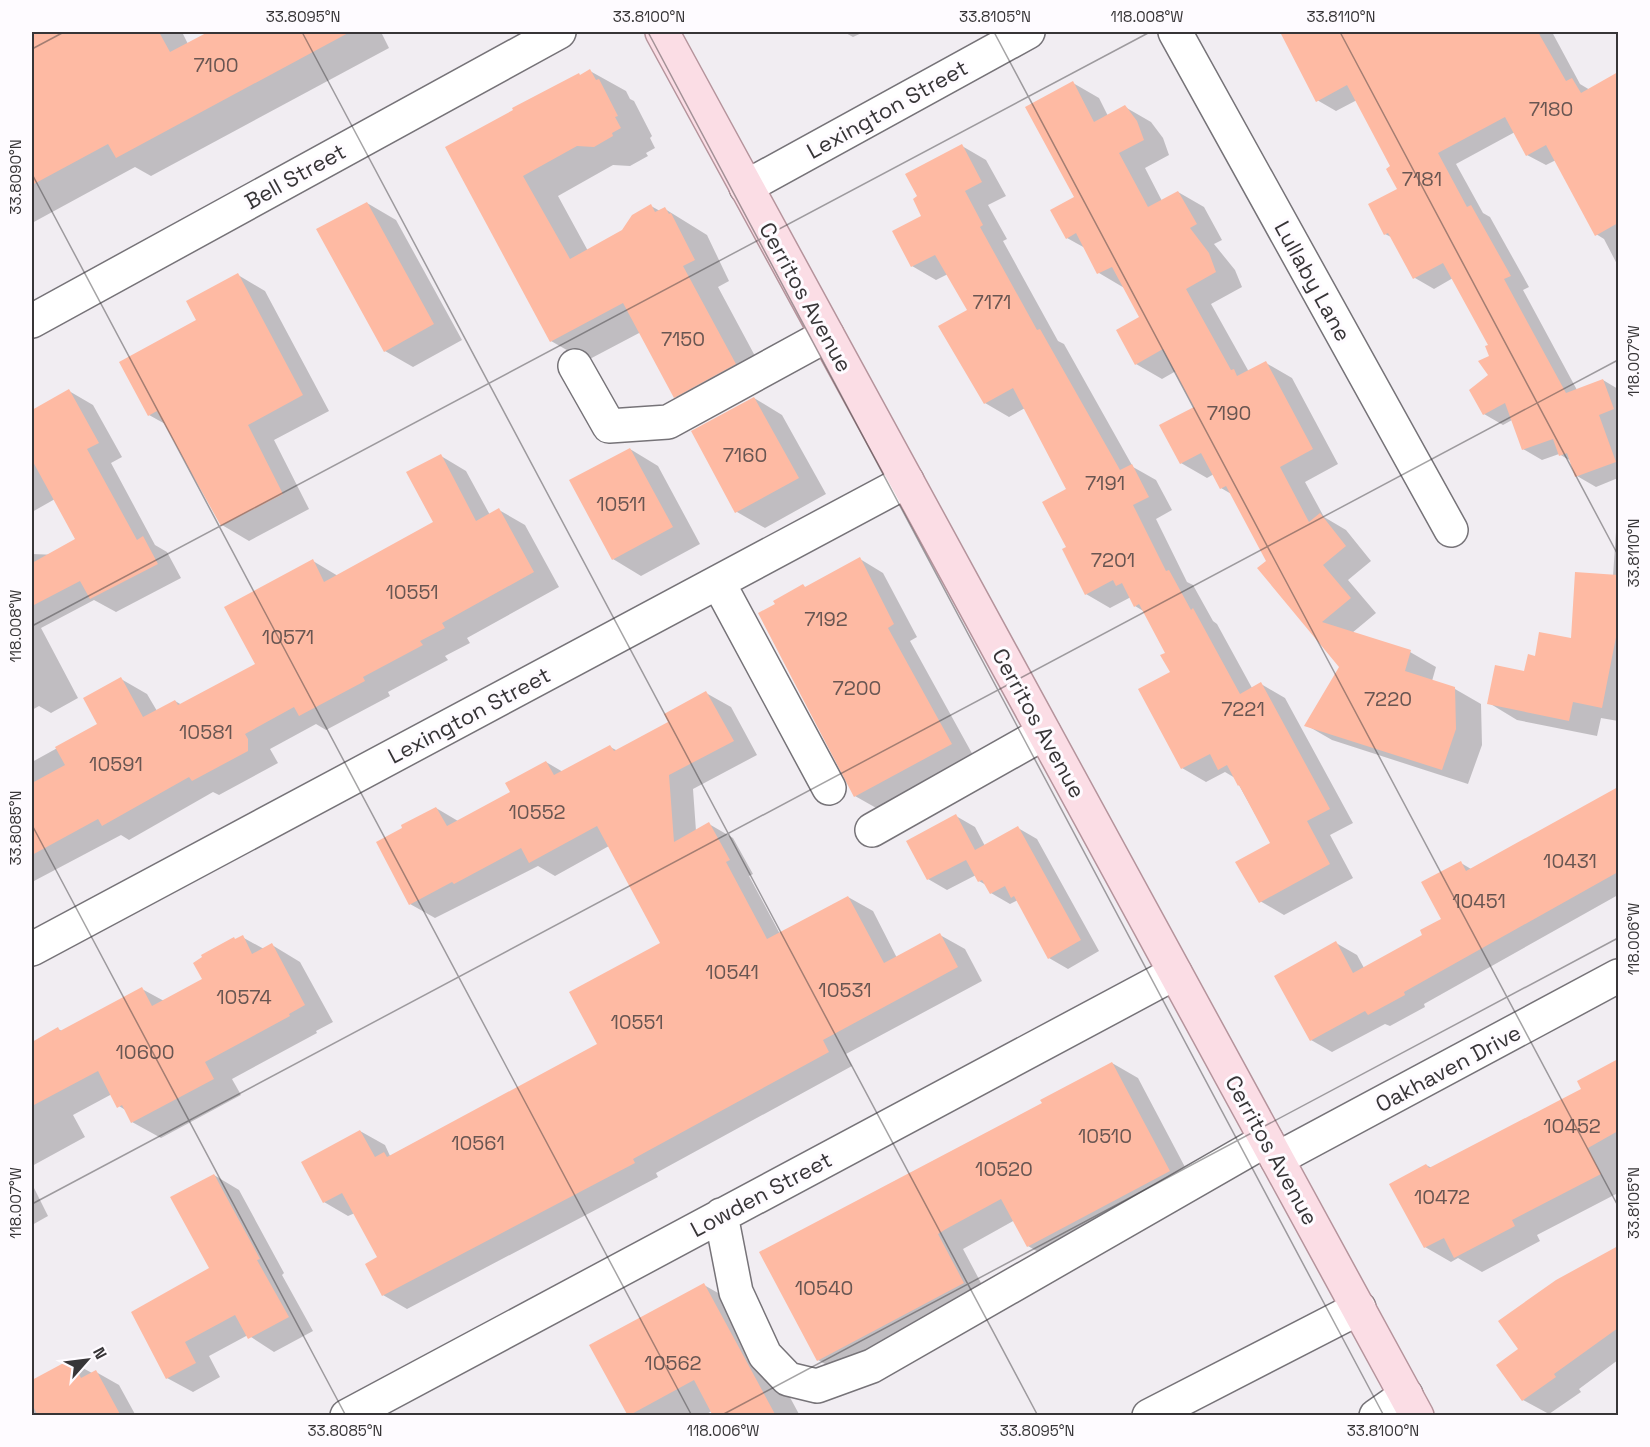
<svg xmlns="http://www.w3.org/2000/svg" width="1650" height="1447" viewBox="0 0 1650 1447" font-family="'Space Grotesk',sans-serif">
<rect width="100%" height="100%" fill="#f1edf2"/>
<path fill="#0003" d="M 32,32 L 182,32 L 188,44 L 211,32 L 381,32 L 389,48 L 151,176 L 135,167 L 32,223 Z
M 844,32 L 864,32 L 853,37 Z
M 1281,32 L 1392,32 L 1406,57 L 1453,32 L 1552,32 L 1580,84 L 1590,90 L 1610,79 L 1618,83 L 1618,266 L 1604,239 L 1596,234 L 1556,160 L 1546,165 L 1527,155 L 1515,132 L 1456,164 L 1483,213 L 1490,217 L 1529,287 L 1523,290 L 1577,390 L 1603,380 L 1618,389 L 1618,478 L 1596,487 L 1577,476 L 1571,461 L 1559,454 L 1542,460 L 1523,449 L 1512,420 L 1503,425 L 1484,414 L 1491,356 L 1490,345 L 1453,278 L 1434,289 L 1415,278 L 1393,238 L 1385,234 L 1399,189 L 1392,167 L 1357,100 L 1336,111 L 1317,100 Z
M 590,71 L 626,91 L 630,99 L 634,101 L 652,136 L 650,138 L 655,148 L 646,153 L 648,156 L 630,166 L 613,165 L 558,196 L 588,251 L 623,231 L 651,206 L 660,211 L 665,209 L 707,235 L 729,281 L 718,287 L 770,384 L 710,417 L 675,396 L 641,332 L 586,361 L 551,341 L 447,148 Z
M 1073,83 L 1099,98 L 1108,116 L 1125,107 L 1151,122 L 1163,138 L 1169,155 L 1145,168 L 1162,201 L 1178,192 L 1204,207 L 1222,240 L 1214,244 L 1235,270 L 1242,287 L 1211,304 L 1249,372 L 1266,363 L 1292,378 L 1338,464 L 1305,482 L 1324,517 L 1346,530 L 1371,561 L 1348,580 L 1376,613 L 1352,633 L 1410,652 L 1436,667 L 1432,681 L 1455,689 L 1481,704 L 1482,745 L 1468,784 L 1332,740 L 1306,725 L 1340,667 L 1268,561 L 1233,495 L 1221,488 L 1214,474 L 1207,478 L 1181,463 L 1196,408 L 1176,371 L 1162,379 L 1136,364 L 1141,317 L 1126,289 L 1099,273 L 1085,248 L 1067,238 L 1076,198 Z
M 962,146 L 986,160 L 1006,196 L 988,205 L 1007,239 L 1003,241 L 1058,341 L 1064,344 L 1133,467 L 1156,480 L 1172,510 L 1156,519 L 1187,582 L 1193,585 L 1213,621 L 1217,624 L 1252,688 L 1261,684 L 1285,698 L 1353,823 L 1330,835 L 1353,878 L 1284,915 L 1260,901 L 1272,844 L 1235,778 L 1225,772 L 1206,782 L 1182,768 L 1172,672 L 1167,653 L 1145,612 L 1135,606 L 1131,597 L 1110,608 L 1086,594 L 1068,548 L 1068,490 L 1025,408 L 1009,417 L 985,403 L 969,310 L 948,274 L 936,280 L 912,266 L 923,216 Z
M 367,203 L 396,220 L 462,340 L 413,367 L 385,351 Z
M 238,275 L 265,291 L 329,411 L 274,440 L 309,509 L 249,541 L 222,525 L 167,425 L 149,415 L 198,321 Z
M 69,391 L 93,405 L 122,457 L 111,463 L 155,545 L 167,552 L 181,578 L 116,612 L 94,600 L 41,628 L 78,698 L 51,713 L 39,706 L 32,710 L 32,554 L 86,556 L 55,499 L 32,512 L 32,412 Z
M 754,398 L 782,415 L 826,494 L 765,528 L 737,512 Z
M 630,449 L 658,466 L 700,544 L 641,576 L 613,559 Z
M 441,456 L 466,471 L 490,515 L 499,510 L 525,525 L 559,587 L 467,638 L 470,643 L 445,656 L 448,660 L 388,692 L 390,696 L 326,730 L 316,724 L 270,749 L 278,763 L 219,795 L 213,792 L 129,840 L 121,835 L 34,881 L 32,880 L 32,762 L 99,725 L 121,679 L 147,694 L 157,711 L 175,701 L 182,705 L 257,664 L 313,561 L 338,576 L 435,523 Z
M 1616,532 L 1618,532 L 1618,721 L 1601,718 L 1597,736 L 1517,720 L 1489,703 L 1525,673 L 1536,657 L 1573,640 L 1613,576 Z
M 860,559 L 883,573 L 917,637 L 910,641 L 974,757 L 878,809 L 855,796 L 777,605 L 803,586 L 806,588 Z
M 706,693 L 731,707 L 757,755 L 693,789 L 696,831 L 709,824 L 733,838 L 753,874 L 749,876 L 780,934 L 848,897 L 873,911 L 897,958 L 940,935 L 965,949 L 982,981 L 846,1054 L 852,1066 L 656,1173 L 658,1177 L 407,1309 L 383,1295 L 379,1258 L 355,1213 L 348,1216 L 324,1202 L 360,1131 L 385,1145 L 390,1156 L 599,1045 L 662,944 L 609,846 L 555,876 L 538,866 L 435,918 L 410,904 L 436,808 L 458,821 L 512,792 L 546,762 L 563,772 L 610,747 L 618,751 L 670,723 Z
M 1618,789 L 1618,895 L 1424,1004 L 1425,1007 L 1390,1026 L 1385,1024 L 1332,1052 L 1311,1040 L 1336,943 L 1357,955 L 1364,968 L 1424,935 L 1443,919 L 1461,863 L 1471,869 Z
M 956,816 L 975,827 L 985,846 L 1018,828 L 1037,839 L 1099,951 L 1068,969 L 1049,958 L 1018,900 L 1010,904 L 991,893 L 986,885 L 979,881 L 976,875 L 947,890 L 928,879 Z
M 242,937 L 264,949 L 272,945 L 300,962 L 333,1022 L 316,1031 L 317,1033 L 232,1079 L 241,1095 L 161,1138 L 132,1122 L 127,1111 L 119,1106 L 112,1094 L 73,1115 L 85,1137 L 32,1166 L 32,1043 L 58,1029 L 62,1031 L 142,989 L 164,1001 L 204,980 L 237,940 Z
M 1112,1063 L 1138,1078 L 1195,1186 L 1054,1261 L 1028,1246 L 1015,1220 L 963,1249 L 989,1298 L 844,1375 L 818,1360 L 1044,1103 Z
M 1618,1064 L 1618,1193 L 1537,1235 L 1540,1241 L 1482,1272 L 1458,1258 L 1451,1262 L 1425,1247 L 1426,1165 L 1432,1168 L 1583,1089 Z
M 214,1175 L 239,1190 L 284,1273 L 282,1275 L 313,1331 L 274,1352 L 248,1335 L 209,1356 L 220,1377 L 193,1392 L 167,1378 L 211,1269 Z
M 32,1184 L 48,1216 L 32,1225 Z
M 1618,1248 L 1618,1360 L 1579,1389 L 1581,1392 L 1549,1414 L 1523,1400 L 1520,1349 L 1557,1281 Z
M 704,1285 L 741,1306 L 800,1416 L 715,1416 L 712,1411 L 703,1416 L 629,1414 Z
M 70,1361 L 92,1373 L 96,1372 L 119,1385 L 136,1416 L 32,1416 L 32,1382 Z"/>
<path fill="#febaa3" d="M 32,32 L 159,32 L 170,52 L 208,32 L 350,32 L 116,158 L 108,144 L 32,185 Z
M 1280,32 L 1538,32 L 1566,81 L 1572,78 L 1581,93 L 1618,72 L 1618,223 L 1595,236 L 1546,145 L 1526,156 L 1505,117 L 1438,153 L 1467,207 L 1471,205 L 1511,276 L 1504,279 L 1566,393 L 1603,379 L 1614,409 L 1599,415 L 1616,462 L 1575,477 L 1567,453 L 1559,456 L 1553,439 L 1522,450 L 1505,403 L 1483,415 L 1469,390 L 1488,375 L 1478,361 L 1489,356 L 1485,346 L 1488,345 L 1443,263 L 1413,279 L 1388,233 L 1384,235 L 1368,204 L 1397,189 L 1386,169 L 1390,166 L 1347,85 L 1316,102 Z
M 590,69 L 596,80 L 599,79 L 618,116 L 615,117 L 621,128 L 612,133 L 613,136 L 594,147 L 577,146 L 523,176 L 570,259 L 622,230 L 632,215 L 651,204 L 655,212 L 665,207 L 669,214 L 671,213 L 695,260 L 683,266 L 736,364 L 674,398 L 623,303 L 550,342 L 445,147 L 513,110 L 512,108 L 579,73 L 580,75 Z
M 1073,81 L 1094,122 L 1125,105 L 1137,121 L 1144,140 L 1119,153 L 1148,207 L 1178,191 L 1197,224 L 1190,228 L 1209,253 L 1216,272 L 1186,289 L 1231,370 L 1234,369 L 1237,376 L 1266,361 L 1313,449 L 1280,467 L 1309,522 L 1320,513 L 1346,546 L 1323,565 L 1351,598 L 1322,622 L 1411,650 L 1405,671 L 1455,687 L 1456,729 L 1442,770 L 1304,726 L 1339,667 L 1257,568 L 1266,561 L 1226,486 L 1220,489 L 1201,453 L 1180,464 L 1159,425 L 1194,407 L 1163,349 L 1135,365 L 1116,330 L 1139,317 L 1112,267 L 1097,274 L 1076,233 L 1066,239 L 1050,210 L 1074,197 L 1025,107 Z
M 962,144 L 982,182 L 965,191 L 983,225 L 980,227 L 1037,330 L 1040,329 L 1120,470 L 1132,464 L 1149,497 L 1133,505 L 1166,571 L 1169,570 L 1191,610 L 1193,608 L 1240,694 L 1261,682 L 1330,809 L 1307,821 L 1330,864 L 1259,903 L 1235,862 L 1270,843 L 1239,785 L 1238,786 L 1227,765 L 1218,770 L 1210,754 L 1181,769 L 1138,689 L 1170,672 L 1160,655 L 1165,653 L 1139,604 L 1134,607 L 1122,583 L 1116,586 L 1113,580 L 1085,595 L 1062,549 L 1066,547 L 1042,502 L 1066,489 L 1034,428 L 1013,388 L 984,404 L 938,326 L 967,310 L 935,255 L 911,267 L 892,231 L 921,216 L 913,199 L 917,196 L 905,174 Z
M 367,202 L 434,324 L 384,352 L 316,229 Z
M 238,273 L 303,395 L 248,425 L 283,494 L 221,526 L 157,411 L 148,416 L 119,362 L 196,320 L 186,301 Z
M 69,389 L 99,443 L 87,449 L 137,540 L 143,536 L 158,564 L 90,599 L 80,581 L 32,606 L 32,563 L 75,539 L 32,460 L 32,410 Z
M 754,397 L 799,478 L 735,513 L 691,431 Z
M 630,448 L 673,527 L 612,560 L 569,480 Z
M 441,454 L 476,521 L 499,508 L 534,572 L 442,623 L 445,628 L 420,641 L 423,645 L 363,677 L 365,681 L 299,716 L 294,707 L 245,734 L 248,739 L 248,751 L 192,781 L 189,777 L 102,826 L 98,819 L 32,855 L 32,783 L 65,765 L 55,747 L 97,724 L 83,698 L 121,677 L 143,717 L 175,700 L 178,705 L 255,664 L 224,607 L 313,559 L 324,582 L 433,522 L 406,472 Z
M 860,557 L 894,624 L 888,628 L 952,744 L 854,797 L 758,613 L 775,604 L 773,601 L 803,584 L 805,587 Z
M 1575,572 L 1618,575 L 1618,627 L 1602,708 L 1573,702 L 1569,721 L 1487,704 L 1495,665 L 1524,671 L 1528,654 L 1535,656 L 1539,632 L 1571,638 Z
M 706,691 L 734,741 L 669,775 L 674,842 L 709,822 L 730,860 L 726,862 L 767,939 L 848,896 L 884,963 L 940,933 L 958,967 L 823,1040 L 829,1052 L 633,1159 L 635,1163 L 382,1296 L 365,1264 L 377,1257 L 342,1193 L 323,1203 L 301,1162 L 360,1130 L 375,1157 L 384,1152 L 387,1157 L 597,1044 L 569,992 L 660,943 L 597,826 L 529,863 L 521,848 L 454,884 L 452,882 L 409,905 L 376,842 L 402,828 L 401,825 L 436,807 L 447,826 L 510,792 L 505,783 L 546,761 L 554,775 L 610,745 L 614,751 L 668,722 L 664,714 Z
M 1618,787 L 1618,872 L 1404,992 L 1405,995 L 1368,1015 L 1365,1011 L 1310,1041 L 1274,976 L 1336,941 L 1353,973 L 1422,935 L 1420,930 L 1441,919 L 1421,882 L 1461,861 L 1466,871 Z
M 956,814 L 975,850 L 1018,826 L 1081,940 L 1048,959 L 1014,896 L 1011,898 L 1005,886 L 990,894 L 982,880 L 978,882 L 966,860 L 927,880 L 906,841 Z
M 243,935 L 252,954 L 272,943 L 305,1005 L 289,1014 L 290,1016 L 205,1062 L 214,1079 L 131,1123 L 122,1105 L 117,1108 L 98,1071 L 32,1106 L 32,1042 L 58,1027 L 60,1031 L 142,987 L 152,1006 L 202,979 L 193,963 L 202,957 L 201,955 L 234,937 L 235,939 Z
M 1618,1059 L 1618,1131 L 1588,1148 L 1601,1174 L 1512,1220 L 1515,1226 L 1454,1258 L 1444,1238 L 1424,1248 L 1389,1184 L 1426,1164 L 1429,1168 L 1581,1089 L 1577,1081 Z
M 1112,1062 L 1170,1171 L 1027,1247 L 1001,1199 L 946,1229 L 938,1234 L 964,1283 L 817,1361 L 759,1252 L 1042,1103 L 1040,1100 Z
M 214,1174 L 260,1259 L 257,1260 L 289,1317 L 248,1339 L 235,1315 L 185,1342 L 196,1363 L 166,1379 L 131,1312 L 209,1268 L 170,1197 Z
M 1618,1246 L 1618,1328 L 1554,1374 L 1556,1377 L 1522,1401 L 1496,1365 L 1518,1349 L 1498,1321 L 1556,1280 Z
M 704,1283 L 776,1416 L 713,1416 L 694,1380 L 628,1416 L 589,1345 Z
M 71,1359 L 81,1378 L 96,1370 L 121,1416 L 38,1416 L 32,1404 L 32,1380 Z"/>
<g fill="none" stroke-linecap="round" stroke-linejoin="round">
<defs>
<path id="minor" d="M 1175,32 L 1451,530
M 746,187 L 1028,32
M 32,321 L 559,32
M 575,366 L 609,426 L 668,422 L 827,335
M 718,582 L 829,788
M 872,830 L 1044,733
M 32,949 L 907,481
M 1277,1159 L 1618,976
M 721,1215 L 736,1292 L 765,1355 L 788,1379 L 817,1386 L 872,1366 L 1266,1140
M 347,1416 L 1175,973
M 1149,1416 L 1359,1308
M 1376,1416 L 1406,1395"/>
<path id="major" d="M 662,32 L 1417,1416"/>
</defs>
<use href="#minor" stroke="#767378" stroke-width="36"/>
<use href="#major" stroke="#b5949c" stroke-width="36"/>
<use href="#minor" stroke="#fff" stroke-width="33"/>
<use href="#major" stroke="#fbdde5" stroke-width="33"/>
</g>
<path fill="none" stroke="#373537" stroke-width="1.5" stroke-opacity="0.45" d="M 302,32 L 1038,1416M 648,32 L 1384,1416M 994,32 L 1618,1206M 1340,32 L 1618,555M 32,49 L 64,32M 32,174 L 692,1416M 32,626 L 1150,32M 32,825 L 346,1416M 32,1204 L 1618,360M 720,1416 L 1618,938"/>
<g text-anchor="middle" stroke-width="6" stroke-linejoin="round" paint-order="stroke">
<g font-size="20" fill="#695652">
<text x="216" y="72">7100</text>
<text x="1551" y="116">7180</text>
<text x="1422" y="186">7181</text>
<text x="992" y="309">7171</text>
<text x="683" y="346">7150</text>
<text x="1229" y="420">7190</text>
<text x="745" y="462">7160</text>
<text x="1105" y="490">7191</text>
<text x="621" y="511">10511</text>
<text x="1113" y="567">7201</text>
<text x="412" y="599">10551</text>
<text x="826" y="626">7192</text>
<text x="288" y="644">10571</text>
<text x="857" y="695">7200</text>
<text x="1388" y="706">7220</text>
<text x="1243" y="716">7221</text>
<text x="206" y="739">10581</text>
<text x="116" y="771">10591</text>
<text x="537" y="819">10552</text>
<text x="1570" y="868">10431</text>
<text x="1479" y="908">10451</text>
<text x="732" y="979">10541</text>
<text x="845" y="997">10531</text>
<text x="244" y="1004">10574</text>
<text x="637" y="1029">10551</text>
<text x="145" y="1059">10600</text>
<text x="1572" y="1133">10452</text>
<text x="1105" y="1143">10510</text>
<text x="478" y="1150">10561</text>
<text x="1004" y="1176">10520</text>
<text x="1442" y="1204">10472</text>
<text x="824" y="1295">10540</text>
<text x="673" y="1370">10562</text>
</g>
<g font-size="22" fill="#373537" stroke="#fefbff">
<text transform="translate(887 109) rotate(-29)" y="8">Lexington Street</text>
<text transform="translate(295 176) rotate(-29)" y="8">Bell Street</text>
<text transform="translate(1313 281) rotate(61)" y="8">Lullaby Lane</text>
<text transform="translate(806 297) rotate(61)" y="8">Cerritos Avenue</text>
<text transform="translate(469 715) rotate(-28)" y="8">Lexington Street</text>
<text transform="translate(1039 723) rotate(61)" y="8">Cerritos Avenue</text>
<text transform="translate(1448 1068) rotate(-28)" y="8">Oakhaven Drive</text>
<text transform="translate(1272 1150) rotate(61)" y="8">Cerritos Avenue</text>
<text transform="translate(761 1194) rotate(-28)" y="8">Lowden Street</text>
</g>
</g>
<rect width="1650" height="1447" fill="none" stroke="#fefbff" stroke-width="66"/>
<g transform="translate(87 1360) rotate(62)" stroke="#fefbff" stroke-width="4.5" paint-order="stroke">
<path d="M0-4.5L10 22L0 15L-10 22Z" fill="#373537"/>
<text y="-9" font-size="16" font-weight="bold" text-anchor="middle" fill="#373537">N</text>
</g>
<rect x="33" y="33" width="1584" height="1381" fill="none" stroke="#373537" stroke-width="2"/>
<g font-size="15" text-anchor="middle" fill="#373537">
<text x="303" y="22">33.8095°N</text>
<text x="649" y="22">33.8100°N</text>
<text x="995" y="22">33.8105°N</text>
<text x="1147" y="22">118.008°W</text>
<text x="1341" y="22">33.8110°N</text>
<text transform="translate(16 177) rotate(-90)" y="5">33.8090°N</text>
<text transform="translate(1634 361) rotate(-90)" y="5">118.007°W</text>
<text transform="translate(1634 553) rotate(-90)" y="5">33.8110°N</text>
<text transform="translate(16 626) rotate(-90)" y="5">118.008°W</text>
<text transform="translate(16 828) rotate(-90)" y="5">33.8085°N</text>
<text transform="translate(1634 939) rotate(-90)" y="5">118.006°W</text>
<text transform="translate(16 1203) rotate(-90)" y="5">118.007°W</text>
<text transform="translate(1634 1203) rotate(-90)" y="5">33.8105°N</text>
<text x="345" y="1436">33.8085°N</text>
<text x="723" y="1436">118.006°W</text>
<text x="1037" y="1436">33.8095°N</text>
<text x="1383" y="1436">33.8100°N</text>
</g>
</svg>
